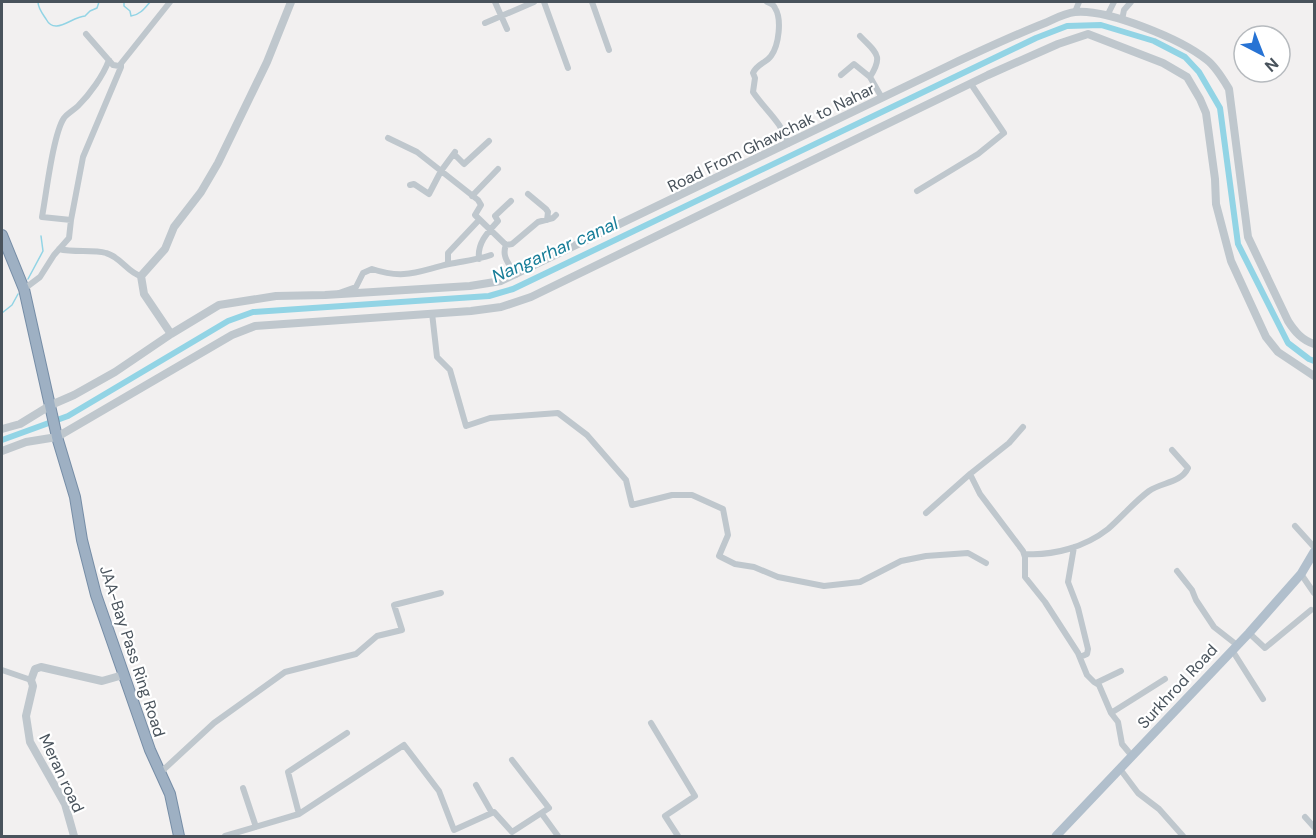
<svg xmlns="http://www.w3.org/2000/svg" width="1316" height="838" viewBox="0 0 1316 838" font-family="'DM Sans',sans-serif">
<rect width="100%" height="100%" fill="#f2f0f0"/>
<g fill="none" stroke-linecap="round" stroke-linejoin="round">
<path stroke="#92d4e5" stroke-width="1.5" d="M 38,2 C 38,8 42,13 46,19 C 55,36 71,17 85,16 L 90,11 L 97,8 L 99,2
M 124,2 L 124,6 L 130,11 L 131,16 C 140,15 145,8 150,2
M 28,279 L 43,251 L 41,236
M 2,313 L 12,305 L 18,294"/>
<path stroke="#92d4e5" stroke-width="6" d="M 2,440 L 68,416 L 228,321 L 253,312 L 489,296 L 513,289 L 1036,38 L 1067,26 L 1101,25 L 1154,41 L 1185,57 L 1199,72 L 1220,108 L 1238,244 L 1288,343 L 1309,359 L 1314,361"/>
<defs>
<path id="trunk" d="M 2,235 L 24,289 L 57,437 L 75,497 L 82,540 L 96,595 L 150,750 L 170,794 L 179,836"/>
</defs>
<use href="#trunk" stroke="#768da6" stroke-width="12"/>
<path stroke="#bfc7cd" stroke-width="6" d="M 495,2 L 507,29
M 544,2 L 568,68
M 592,2 L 609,50
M 767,2 C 770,3 774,5 775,8 C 782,19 779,45 771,56 C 766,63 757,64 753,73 L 755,78 L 753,92 C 765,110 782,122 788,144
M 1075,12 L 1079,2
M 1107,16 L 1114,2
M 1122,20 L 1124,10 L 1131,2
M 485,23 L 534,2
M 86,34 L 113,65 L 119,66 L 170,2
M 860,36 C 876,53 884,55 870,77 L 882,98
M 841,75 L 854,64 L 870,77
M 388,138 L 417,152 L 478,200 L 481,205 L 475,215 L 506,245 C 501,257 510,265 516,275
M 454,154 L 464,164 L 489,141
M 410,185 L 414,184 L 429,194 L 441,171 L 455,152
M 917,191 L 978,154 L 1004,133 L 971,84
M 528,194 L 546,209 L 548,212 L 547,220
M 472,196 L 498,169
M 71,220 L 83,157 L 121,67 L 121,64
M 506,245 L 512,244 L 538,222 L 553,218 L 556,215
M 59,249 C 74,253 93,249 106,253 C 121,257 128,273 141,276
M 479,259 C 477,243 488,232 498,221 L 495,216 L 511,201
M 448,264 L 448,253 L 479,220
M 24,289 L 40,277 L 54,255 L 69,238 L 71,220 L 42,217 C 46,196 53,134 64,118 C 68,113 74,110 78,106 C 90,94 103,76 109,60
M 339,293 L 356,287 L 363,273 L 372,269 C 405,280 418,271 449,264 C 463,261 477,260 491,255
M 432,313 L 437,357 L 450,370 L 466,426 L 490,418 L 558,413 L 587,435 L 626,480 L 632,505 L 672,495 L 692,495 L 723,509 L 728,535 L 719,556 L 735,564 L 754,567 L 778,577 L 824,586 L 860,582 L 901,561 L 926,556 L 968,553 L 986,563
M 970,474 L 980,494 L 1023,551 L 1025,557 L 1025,577 L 1045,602 L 1078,653 L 1087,675 L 1094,682 L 1099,685 L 1111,713 L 1118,722 L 1122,744 L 1132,756
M 926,513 L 970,474 L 1009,443 L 1023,427
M 1295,526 L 1314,547
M 1074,547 L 1068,582 L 1078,608 L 1088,649 L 1087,654 L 1080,657
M 1025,554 C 1053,556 1085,547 1108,529 C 1122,517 1134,502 1149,491 C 1162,482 1181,483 1188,468 L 1172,450
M 1177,571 L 1192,590 L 1196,600 L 1214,627 L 1237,645
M 1301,574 L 1314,593
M 1249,633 L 1265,648 L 1311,610
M 1232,650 L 1263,699
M 2,670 L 31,680
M 1096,683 L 1121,671
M 1111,713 L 1165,679
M 651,723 L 695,796 L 665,816 L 678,836
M 1120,769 L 1138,793 L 1159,809 L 1183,836
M 161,772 L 214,723 L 285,672 L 356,654 L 377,636 L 402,630 L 394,605 L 441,593
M 476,785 L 492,813
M 243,788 L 256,827
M 299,814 L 288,772 L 347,733
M 542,814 L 558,836
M 1305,817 L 1314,827
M 225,836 L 299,814 L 404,745 L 439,791 L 454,830 L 494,812 L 512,832 L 549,808 L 512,760"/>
<path stroke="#bfc7cd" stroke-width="8" d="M 171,334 L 144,294 L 141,276 L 165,249 L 174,227 L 201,192 L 218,163 L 267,62 L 291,2
M 2,429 L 20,424 L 51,405 L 74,395 L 115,372 L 171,334 L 219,305 L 276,296 L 325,295 L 470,286 L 501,281 L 948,66 C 980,51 1012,36 1045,23 C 1054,19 1065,13 1075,12 C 1108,9 1181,39 1207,60 C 1216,67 1223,79 1229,89 L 1248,237 L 1288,321 C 1295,332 1302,340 1314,344
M 2,451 L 26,442 L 57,437 L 232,335 L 255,326 L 471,311 L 501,307 L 531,297 L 988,75 L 1058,44 L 1088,34 L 1163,63 L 1187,77 L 1200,99 L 1206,113 L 1215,179 L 1216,204 L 1231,261 L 1266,337 L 1278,352 L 1314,376
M 74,836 L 65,804 L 30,742 L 26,716 L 33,686 L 31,680 L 35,669 L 41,667 L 102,681 L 123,675"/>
<path stroke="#b1bfcc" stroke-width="9" d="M 1056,836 L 1249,633 L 1301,574 L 1314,552"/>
<use href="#trunk" stroke="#9eb0c3" stroke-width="10"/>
</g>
<g text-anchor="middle" stroke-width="4.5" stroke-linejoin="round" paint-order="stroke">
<g font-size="16" fill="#49535c" stroke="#fff">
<text transform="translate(771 137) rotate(-26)" y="6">Road From Ghawchak to Nahar</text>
<text transform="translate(133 651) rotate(72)" y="6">JAA-Bay Pass Ring Road</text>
<text transform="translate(1177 686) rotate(-47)" y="6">Surkhrod Road</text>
<text transform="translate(62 773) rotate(65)" y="6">Meran road</text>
</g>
<g font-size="18" font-style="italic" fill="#187e99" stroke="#fff">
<text transform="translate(555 250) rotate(-24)" y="6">Nangarhar canal</text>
</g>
</g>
<rect width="1316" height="838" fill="none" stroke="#49535c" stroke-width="6"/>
<g transform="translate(1262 54) rotate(138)"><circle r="28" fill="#ffffff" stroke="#b6babe" stroke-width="1.5"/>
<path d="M0-4.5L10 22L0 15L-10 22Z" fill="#2773d4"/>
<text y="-9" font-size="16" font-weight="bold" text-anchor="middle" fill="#49535c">N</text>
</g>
</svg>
